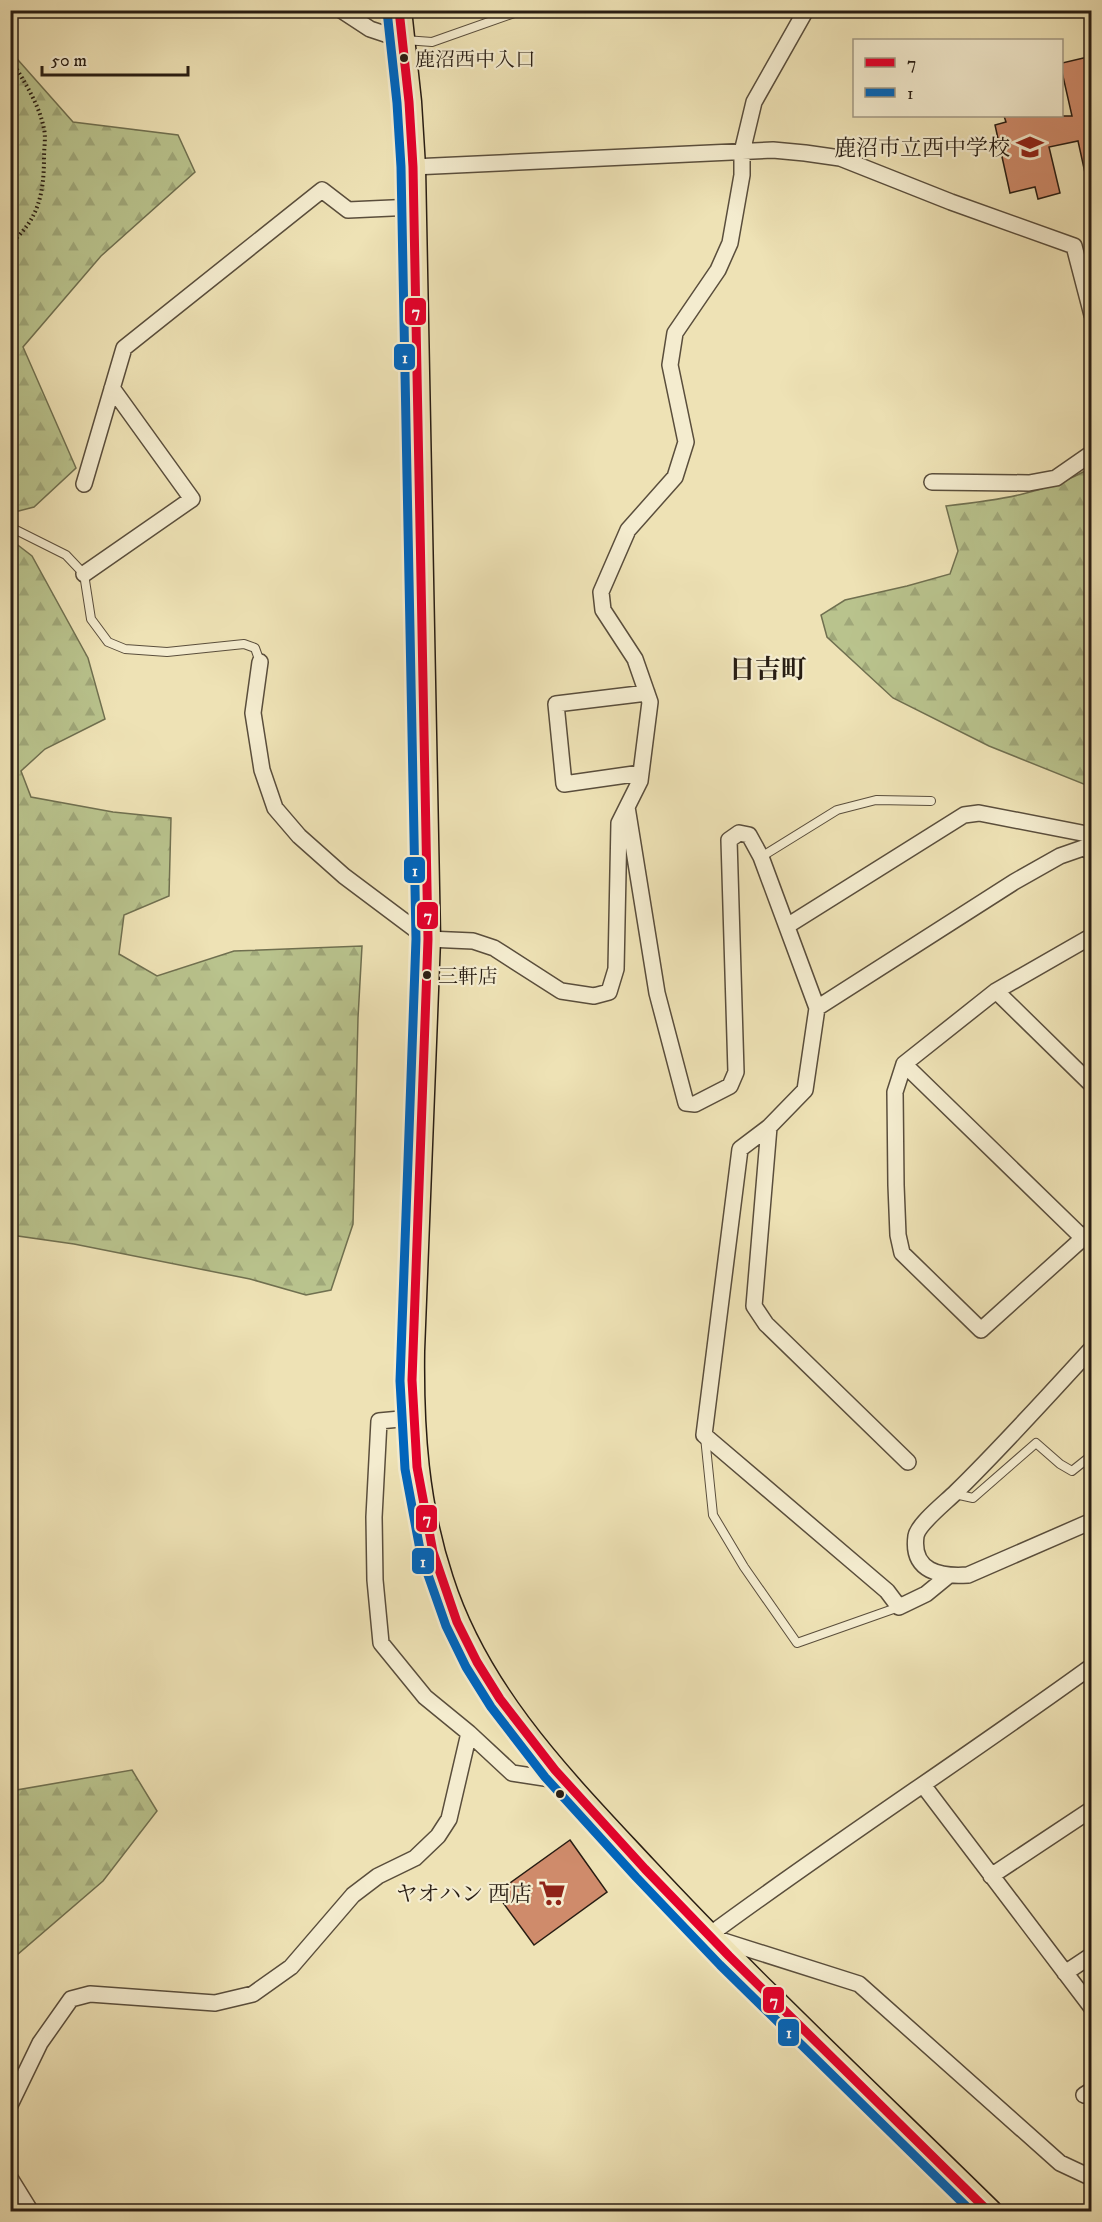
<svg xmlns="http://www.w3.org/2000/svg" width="1102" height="2222" viewBox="0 0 1102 2222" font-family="'IM FELL DW Pica','Noto Serif JP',serif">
<defs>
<pattern id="forest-firs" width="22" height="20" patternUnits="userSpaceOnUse" patternTransform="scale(1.5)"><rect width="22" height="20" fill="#b9c38d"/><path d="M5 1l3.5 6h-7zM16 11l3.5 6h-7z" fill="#9fa779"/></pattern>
</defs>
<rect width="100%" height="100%" fill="#eee2b5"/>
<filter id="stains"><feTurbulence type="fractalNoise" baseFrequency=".00333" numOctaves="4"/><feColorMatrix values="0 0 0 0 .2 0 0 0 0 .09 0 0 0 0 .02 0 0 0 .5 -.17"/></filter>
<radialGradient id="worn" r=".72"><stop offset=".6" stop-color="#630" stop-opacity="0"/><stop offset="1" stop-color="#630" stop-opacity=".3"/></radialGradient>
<path fill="url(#forest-firs)" stroke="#707050" stroke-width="1.5" d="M 11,52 L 73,122 L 178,135 L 195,172 L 101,256 L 23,347 L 76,468 L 34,507 L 11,513 Z
M 1091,468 L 1091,787 L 989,746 L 893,698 L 827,637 L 821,615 L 845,600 L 907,586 L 950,574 L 958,551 L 946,506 C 999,500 1044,494 1091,468 Z
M 10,539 L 32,556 L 88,658 L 105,719 L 45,749 L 21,771 L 31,797 L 113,812 L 171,818 L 169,896 L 124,915 L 119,954 L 157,976 L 234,951 L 362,946 L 358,1018 L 353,1224 L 331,1290 L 306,1295 L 250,1279 L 74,1244 L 11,1235 Z
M 132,1770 L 157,1811 L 103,1881 L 11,1960 L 11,1791 Z"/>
<path fill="#cf8b6b" stroke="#281d13" stroke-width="1.5" d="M 1092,56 L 1092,172 L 1085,173 L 1078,141 L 1049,147 L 1060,193 L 1038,199 L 1035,187 L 1010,193 L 995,125 L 1006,122 L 1004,116 L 1072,116 L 1062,72 L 1062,63 Z
M 570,1840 L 607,1892 L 534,1945 L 496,1893 Z"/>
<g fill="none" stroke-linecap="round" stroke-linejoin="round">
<defs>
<path id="service" d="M 405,40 L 432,42 L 523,10
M 10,527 L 66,555 L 84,574 L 91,619 L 108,642 L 125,649 L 167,652 L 244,644 L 255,648 L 260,662
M 761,857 L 837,810 L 876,800 L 931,801
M 705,1437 L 713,1515 L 744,1567 L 797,1643 L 899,1607
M 955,1494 L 973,1498 L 1036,1443 L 1060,1464 L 1072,1471 L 1092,1455"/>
<path id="minor" d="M 341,10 L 370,29 L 403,40
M 413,167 L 773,150 L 805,153 L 840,158 L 951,202 L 1074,246 L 1092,315
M 932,482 L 1029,483 L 1056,478 L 1092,453
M 84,484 L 124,348 L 322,190 L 348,210 L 414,207
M 84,574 L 192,499 L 112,388
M 260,662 L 253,713 L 262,770 L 275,808 L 299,836 L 344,876 L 428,939 L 473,941 L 494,948 L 561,991 L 594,996 L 609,992 L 616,969 L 619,823 L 640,781 L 650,702 L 635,659 L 603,610 L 601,592 L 628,530 L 675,477 L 686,442 L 670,365 L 675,333 L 718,270 L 730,243 L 742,175 L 742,152 L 754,102 L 806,10
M 641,773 L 564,784 L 556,704 L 647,693
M 627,807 L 657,993 L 686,1103 L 695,1104 L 730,1086 L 736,1072 L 729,840 L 739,833 L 749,835 L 761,857 L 817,1008 L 805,1090 L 769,1127 L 740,1149 L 704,1435 L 887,1591 L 899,1607 L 926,1594 L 948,1576
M 787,926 L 964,815 L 979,813 L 1092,835
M 1092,936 L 996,991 L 904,1064 L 895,1092 L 896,1185 L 898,1235 L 902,1253 L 981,1330 L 1092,1230
M 996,991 L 1092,1085
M 817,1008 L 1014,882 L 1060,856 L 1083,848 L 1092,852
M 904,1064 L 1084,1239
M 769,1127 L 754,1306 L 766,1324 L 908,1462
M 1092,1348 C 1047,1397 1003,1446 956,1492 C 946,1502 918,1524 916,1536 C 911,1572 941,1577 968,1575 L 1092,1521
M 411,1418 L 379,1421 L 374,1517 L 375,1580 L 381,1643 L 425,1697 L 469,1733 L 512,1773 L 564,1781
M 923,1785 L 1092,2008
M 991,1876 L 1092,1809
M 708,1936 C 834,1843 965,1758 1092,1666
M 714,1938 L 859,1984 L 1060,2163 L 1092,2178
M 1065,1973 L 1092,1955
M 1084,2095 L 1092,2090
M 10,2105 L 40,2043 L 71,1999 L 90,1994 L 215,2003 L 253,1994 L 291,1967 L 353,1895 L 378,1876 L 415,1858 L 438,1836 L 449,1819 L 469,1733
M 10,2178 L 31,2212"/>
<path id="primary" d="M 399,10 L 409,102 L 413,167 L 428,939 L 412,1351 C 411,1430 416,1505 441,1580 C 478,1696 564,1782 645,1869 C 755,1987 874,2098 990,2212"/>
</defs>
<use href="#service" stroke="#5a4e3c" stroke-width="10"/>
<use href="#minor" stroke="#5a4e3c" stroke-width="18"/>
<use href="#primary" stroke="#281d13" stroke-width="27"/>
<path stroke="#281d13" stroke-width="4" stroke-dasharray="1.5 3" stroke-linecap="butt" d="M 10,58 C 23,80 39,103 44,129 C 46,137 44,148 44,157 C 44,193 39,219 10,244"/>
<use href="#service" stroke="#f4eccf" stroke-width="8"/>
<use href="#minor" stroke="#f4eccf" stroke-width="15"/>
<use href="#primary" stroke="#eee2b5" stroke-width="24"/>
<defs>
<path id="bus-1" d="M 399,10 L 409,102 L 413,167 L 428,939 L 412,1380 L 417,1467 L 433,1552 L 457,1622 L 477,1662 L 500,1699 L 555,1770 L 645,1869 L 729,1956 L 989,2212"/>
<path id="bus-2" d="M 387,11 L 397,103 L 401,167 L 416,939 L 400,1381 L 405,1469 L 421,1555 L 446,1626 L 466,1667 L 491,1707 L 545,1777 L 636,1877 L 720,1965 L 972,2212"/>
</defs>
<use href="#bus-1" stroke="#f4eccf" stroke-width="14"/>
<use href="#bus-2" stroke="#f4eccf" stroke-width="14"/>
<use href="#bus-1" stroke="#e4002b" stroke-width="9"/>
<use href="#bus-2" stroke="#0065bd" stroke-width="9"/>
</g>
<defs>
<symbol id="school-bare" viewBox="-9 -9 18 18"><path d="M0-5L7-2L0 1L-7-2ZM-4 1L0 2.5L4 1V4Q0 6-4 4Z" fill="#8f2418" stroke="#f4eccf" stroke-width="2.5" paint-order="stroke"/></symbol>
<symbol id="supermarket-bare" viewBox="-9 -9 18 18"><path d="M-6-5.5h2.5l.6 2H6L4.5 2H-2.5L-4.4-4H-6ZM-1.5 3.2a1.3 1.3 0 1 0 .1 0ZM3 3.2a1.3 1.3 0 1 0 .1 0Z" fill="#8f2418" stroke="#f4eccf" stroke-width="2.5" paint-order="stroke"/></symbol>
</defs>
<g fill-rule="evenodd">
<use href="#school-bare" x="1011" y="128" width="38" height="38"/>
<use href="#supermarket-bare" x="533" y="1874" width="38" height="38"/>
</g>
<g fill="#281d13" stroke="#f4eccf" stroke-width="2">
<circle cx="404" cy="58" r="5"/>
<circle cx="427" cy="975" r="5"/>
<circle cx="560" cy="1794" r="5"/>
</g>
<g text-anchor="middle" stroke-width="4.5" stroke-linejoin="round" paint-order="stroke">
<g font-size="20" fill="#281d13" stroke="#f4eccf" text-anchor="start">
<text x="415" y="66">鹿沼西中入口</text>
<text x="438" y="983">三軒店</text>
</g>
<g font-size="22" fill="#281d13" stroke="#f4eccf" text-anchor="end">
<text x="1010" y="155">鹿沼市立西中学校</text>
<text x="532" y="1901">ヤオハン 西店</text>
</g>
<g font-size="26" font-weight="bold" fill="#281d13" stroke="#f4eccf">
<text x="768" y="678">日吉町</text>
</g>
</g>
<g stroke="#f4eccf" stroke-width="2">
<rect x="404" y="297" width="23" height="29" rx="6" fill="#e4002b"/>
<rect x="393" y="343" width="23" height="28" rx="6" fill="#0065bd"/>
<rect x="403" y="856" width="23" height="28" rx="6" fill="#0065bd"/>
<rect x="416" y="901" width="23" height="29" rx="6" fill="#e4002b"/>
<rect x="415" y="1504" width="23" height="29" rx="6" fill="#e4002b"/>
<rect x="411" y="1547" width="24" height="28" rx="6" fill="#0065bd"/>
<rect x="762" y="1986" width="23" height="28" rx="6" fill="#e4002b"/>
<rect x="777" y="2018" width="23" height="29" rx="6" fill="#0065bd"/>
</g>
<g font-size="16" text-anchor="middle" font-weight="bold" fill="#fff">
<text x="416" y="317">7</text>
<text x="405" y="363">1</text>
<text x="415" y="876">1</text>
<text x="428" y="921">7</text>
<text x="427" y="1524">7</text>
<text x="423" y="1567">1</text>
<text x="774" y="2006">7</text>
<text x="789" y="2038">1</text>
</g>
<rect width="1102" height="2222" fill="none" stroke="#eee2b5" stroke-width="36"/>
<rect x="12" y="12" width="1078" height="2198" fill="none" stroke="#281d13" stroke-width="3"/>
<rect x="18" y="18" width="1066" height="2186" fill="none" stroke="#281d13" stroke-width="1.5"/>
<rect x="853" y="39" width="210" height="78" fill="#f4eccf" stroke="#a29984" stroke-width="1.5"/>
<rect x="865" y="58" width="30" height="9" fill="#e4002b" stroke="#a29984" stroke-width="1.5"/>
<text x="907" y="69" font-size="18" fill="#281d13">7</text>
<rect x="865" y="88" width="30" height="9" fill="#0065bd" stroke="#a29984" stroke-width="1.5"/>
<text x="907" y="99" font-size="18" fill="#281d13">1</text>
<path d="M42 66v9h146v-9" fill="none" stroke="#281d13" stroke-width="3"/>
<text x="51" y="66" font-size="18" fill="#281d13" stroke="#f4eccf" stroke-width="4.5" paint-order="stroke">50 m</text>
<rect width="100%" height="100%" filter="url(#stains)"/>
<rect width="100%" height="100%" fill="url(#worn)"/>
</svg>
